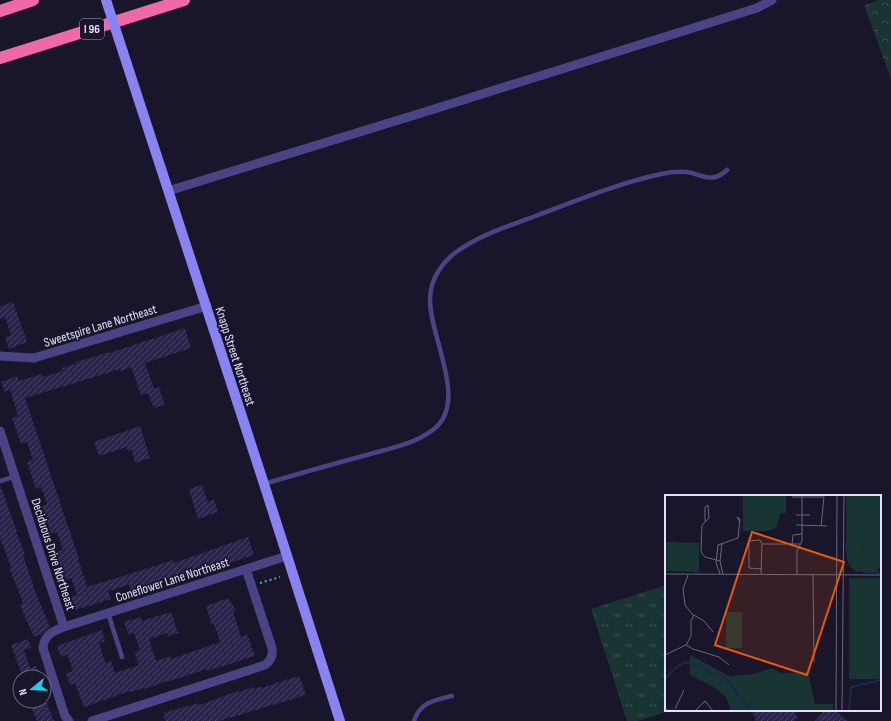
<svg xmlns="http://www.w3.org/2000/svg" width="891" height="721" viewBox="0 0 891 721" font-family="'Sofia Sans Condensed',sans-serif">
<defs>
<pattern id="grass-tufts" width="24" height="20" patternUnits="userSpaceOnUse"><rect width="24" height="20" fill="#183433"/><path d="M3 7l-1-3M5 7V3M7 7l1-3M15 17l-1-3M17 17v-4M19 17l1-3" fill="none" stroke="#395151"/></pattern>
<pattern id="forest-crowns" width="20" height="18" patternUnits="userSpaceOnUse"><rect width="20" height="18" fill="#183433"/><path d="M2 6a3 3 0 1 1 6 0M12 15a3 3 0 1 1 6 0" fill="none" stroke="#395151"/></pattern>
<pattern id="building-hatch" width="6" height="6" patternUnits="userSpaceOnUse"><rect width="6" height="6" fill="#2b2349"/><path d="M-1 1l2-2M0 6l6-6M5 7l2-2" fill="none" stroke="#4a4364"/></pattern>
</defs>
<rect width="100%" height="100%" fill="#19152a"/>
<path fill="url(#grass-tufts)" d="M 666,585 L 666,710 L 672,710 L 638,721 L 627,721 L 591,609 Z"/>
<path fill="url(#forest-crowns)" d="M 879,0 L 891,0 L 891,79 L 864,5 Z"/>
<path fill="url(#building-hatch)" d="M 13,302 L 27,342 L 9,349 L 5,337 L 11,335 L 5,317 L 0,319 L 0,306 Z
M 185,328 L 191,348 L 145,363 L 154,389 L 159,387 L 165,405 L 154,408 L 148,393 L 141,395 L 131,367 L 121,371 L 120,369 L 25,398 L 79,559 L 78,559 L 87,587 L 174,560 L 174,563 L 248,537 L 254,555 L 185,578 L 185,576 L 148,588 L 147,586 L 131,592 L 129,585 L 108,591 L 111,599 L 75,610 L 71,597 L 77,595 L 71,578 L 66,580 L 56,552 L 63,550 L 57,532 L 51,534 L 42,506 L 47,504 L 41,487 L 36,489 L 27,462 L 33,460 L 27,442 L 21,444 L 12,418 L 18,416 L 10,390 L 5,392 L 1,382 L 17,376 L 19,381 L 41,374 L 43,377 L 63,371 L 62,368 L 76,364 L 76,362 L 109,352 L 110,353 Z
M 140,426 L 150,458 L 135,463 L 132,450 L 128,452 L 127,447 L 99,456 L 94,442 Z
M 202,485 L 208,502 L 214,500 L 218,512 L 198,519 L 189,489 Z
M 0,487 L 1,487 L 17,532 L 16,532 L 25,554 L 23,555 L 36,594 L 50,627 L 43,633 L 34,637 L 20,605 L 23,603 L 9,567 L 11,567 L 0,538 Z
M 228,598 L 236,610 L 233,611 L 241,637 L 247,634 L 255,656 L 207,671 L 207,669 L 167,682 L 167,681 L 144,689 L 143,688 L 131,692 L 130,691 L 84,707 L 75,683 L 70,685 L 66,673 L 73,671 L 67,654 L 61,657 L 57,646 L 102,630 L 105,641 L 99,643 L 105,663 L 111,661 L 115,673 L 139,665 L 134,652 L 140,650 L 134,633 L 129,635 L 124,622 L 141,617 L 142,621 L 171,612 L 178,633 L 168,636 L 167,633 L 149,639 L 156,661 L 170,656 L 171,659 L 220,642 L 214,624 L 212,625 L 206,606 Z
M 28,639 L 31,648 L 24,650 L 30,668 L 36,666 L 40,675 L 34,677 L 23,677 L 11,645 Z
M 299,676 L 306,695 L 219,721 L 165,721 L 163,713 L 199,703 L 200,705 L 237,691 L 238,692 L 253,687 L 254,689 L 260,686 L 261,688 Z
M 29,701 L 46,701 L 54,721 L 37,721 Z
M 757,710 L 794,710 L 798,719 L 794,721 L 756,721 L 752,712 Z
M 825,710 L 835,710 L 847,721 L 815,721 Z"/>
<g fill="none" stroke-linecap="round" stroke-linejoin="round">
<path stroke="#3fb2ad" stroke-width="2" stroke-dasharray="2 3" stroke-linecap="butt" d="M 260,583 L 280,577"/>
<path stroke="#494584" stroke-width="4.5" d="M 0,481 L 16,476
M 264,484 C 297,474 330,465 363,456 C 387,449 414,445 434,429 C 469,401 429,336 430,299 C 430,278 444,259 462,248 C 485,233 512,225 538,215 C 578,200 619,183 661,174 C 670,172 678,171 687,172 C 704,175 712,184 727,170
M 108,613 L 122,657
M 414,721 C 420,702 435,700 452,696"/>
<path stroke="#494584" stroke-width="9" d="M 168,191 L 431,110 L 757,8 L 772,0
M 0,356 L 34,358 L 207,306
M 0,431 L 64,627 C 53,631 44,635 43,648 L 65,716 L 69,721
M 64,627 L 287,556
M 92,721 L 265,665 C 271,661 273,655 272,648 L 246,569"/>
<path stroke="#8883f1" stroke-width="10" d="M 123,52 L 264,484 L 340,721"/>
<path stroke="#ef69a7" stroke-width="12" d="M 0,11 L 33,0
M 0,58 L 184,0"/>
<path stroke="#8883f1" stroke-width="10" d="M 106,0 L 123,52"/>
</g>
<g text-anchor="middle" stroke-width="3.5" stroke-linejoin="round" paint-order="stroke">
<rect fill="#19152a" stroke="#a8a4bd" stroke-width="1" x="80" y="19" width="24" height="20" rx="3"/>
<g font-size="12" font-weight="bold" fill="#e5e1fc">
<text x="92" y="33">I 96</text>
</g>
<g font-size="13" fill="#e5e1fc" stroke="#19152a">
<text transform="translate(100 325) rotate(-17)" y="5">Sweetspire Lane Northeast</text>
<text transform="translate(236 356) rotate(72)" y="5">Knapp Street Northeast</text>
<text transform="translate(54 554) rotate(72)" y="5">Deciduous Drive Northeast</text>
<text transform="translate(172 579) rotate(-18)" y="5">Coneflower Lane Northeast</text>
</g>
</g>
<g transform="translate(665 495)">
<rect width="216" height="216" fill="#19152a"/>
<path d="M 78,0 L 121,0 L 121,18 L 116,18 L 111,33 L 103,36 L 78,36 ZM 0,47 L 34,48 L 34,77 L 0,76 ZM 213,53 L 216,55 L 216,72 L 213,73 L 213,77 L 201,78 L 191,75 L 186,68 L 188,59 L 202,54 ZM 61,117 L 77,117 L 77,153 L 61,153 Z" fill="#183433"/>
<path d="M 181,0 L 216,0 L 216,55 L 203,54 L 188,59 L 186,68 L 195,77 L 188,75 L 182,65 ZM 25,160 L 64,181 L 89,179 L 106,173 L 116,178 L 143,177 L 150,209 L 168,209 L 168,216 L 66,216 L 61,202 L 50,193 L 25,180 Z" fill="#183433"/>
<path d="M 184,83 L 216,83 L 216,184 L 184,184 Z" fill="#183433"/>
<path fill="none" stroke="#162a4d" stroke-width="2" d="M 181,47 L 182,59M 199,77 L 216,78M 0,184 L 11,172 L 21,167 L 39,172 L 46,179 L 55,179 L 62,185 L 86,216M 184,216 L 186,192 L 216,185"/>
<path fill="none" stroke="#6b677e" stroke-width="1" d="M 127,2 L 159,2 L 156,31M 131,20 L 145,20M 40,26 L 40,12 L 43,10 L 44,23 L 37,30 L 36,57 L 40,62 L 55,66M 131,30 L 162,31M 57,48 L 55,66 L 58,80M 127,49 L 128,40 L 137,39M 97,74 L 84,73 L 84,46 L 95,45 L 97,49 L 135,49M 0,79 L 216,80M 55,79 L 51,68 L 53,50 L 73,43 L 75,24 L 72,22 L 75,27M 96,79 L 97,49M 132,79 L 132,56 L 137,46 L 137,2M 23,80 L 18,94 L 20,110 L 27,119 L 39,126 L 48,137M 148,80 L 149,167M 21,150 L 28,154 L 54,162 L 64,170M 0,160 L 21,150 L 26,141 L 26,126 L 29,120M 10,214 L 19,195M 0,215 L 19,216M 30,216 L 40,206 L 48,216M 171,216 L 172,0M 177,216 L 179,0"/>
<path fill="#e8590c" fill-opacity="0.15" stroke="#e8590c" stroke-width="2" d="M 87,37 L 179,67 L 142,180 L 50,150 Z"/>
<rect width="216" height="216" fill="none" stroke="#e5e1fc" stroke-width="2"/>
</g>
<g transform="translate(32 689) rotate(252)"><circle r="19" fill="#19152a" stroke="#6b677e"/>
<path d="M0-3L7 15L0 10L-7 15Z" fill="#22cfe7"/>
<text y="-6" font-size="11" font-weight="bold" text-anchor="middle" fill="#e5e1fc">N</text>
</g>
</svg>
